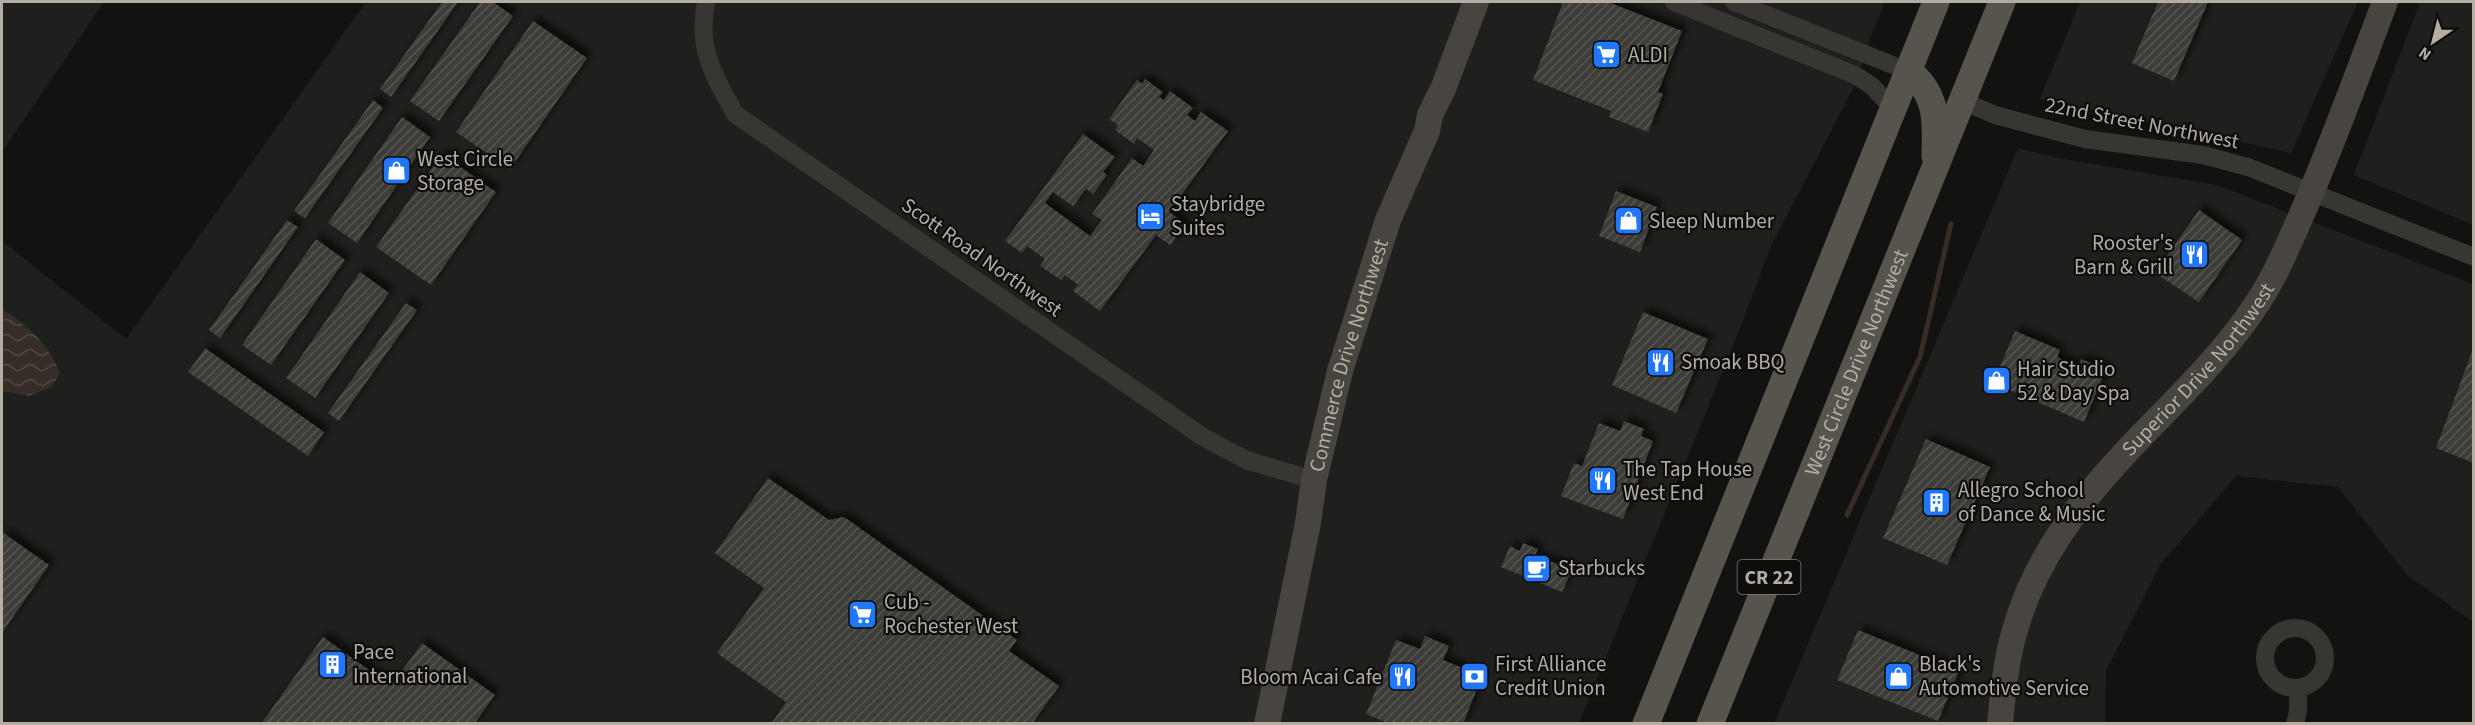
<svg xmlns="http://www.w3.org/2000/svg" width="2475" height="725" viewBox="0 0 2475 725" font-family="'Source Sans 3',sans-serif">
<defs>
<pattern id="water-waves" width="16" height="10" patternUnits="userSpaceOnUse" patternTransform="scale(1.5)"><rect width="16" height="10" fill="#372d27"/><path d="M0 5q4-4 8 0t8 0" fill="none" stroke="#524943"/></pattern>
<pattern id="building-hatch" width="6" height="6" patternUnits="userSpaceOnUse" patternTransform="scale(1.5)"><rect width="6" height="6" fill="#3e3c38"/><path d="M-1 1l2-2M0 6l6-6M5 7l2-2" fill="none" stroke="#585652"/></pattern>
<filter id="shadow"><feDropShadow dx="5.5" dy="-5.5" stdDeviation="3" flood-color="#0009"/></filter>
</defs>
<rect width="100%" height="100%" fill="#121211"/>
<path fill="#1f1f1d" d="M 2,2 L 104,2 L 2,152 Z
M 366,2 L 1885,2 L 1870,39 L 1856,83 L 1771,246 L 1739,331 L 1579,723 L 2,723 L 2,241 L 126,339 Z
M 2080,2 L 2358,2 L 2291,153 L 2040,99 Z
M 2420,2 L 2473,2 L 2473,225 L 2354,175 Z
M 2018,148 L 2058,158 L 2217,185 L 2473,284 L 2473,622 L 2407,575 L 2338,487 L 2236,476 L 2160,565 L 2106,671 L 2105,723 L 1774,724 Z"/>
<path fill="url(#water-waves)" d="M 2,309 C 28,326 48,343 60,373 L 52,387 L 29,396 L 2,391 Z"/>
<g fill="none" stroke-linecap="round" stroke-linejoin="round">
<path stroke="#372d27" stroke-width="5" d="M 1847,515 L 1920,357 L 1951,224"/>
</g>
<path fill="url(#building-hatch)" filter="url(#shadow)" d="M 442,2 L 458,2 L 391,97 L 380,89 Z
M 480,2 L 493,2 L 513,16 L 439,121 L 410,101 Z
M 1563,2 L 1608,2 L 1682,31 L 1658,92 L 1663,94 L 1648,132 L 1609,117 L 1611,111 L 1533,80 Z
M 2158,2 L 2208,2 L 2174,81 L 2132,63 Z
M 533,21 L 587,58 L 510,169 L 456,132 Z
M 1145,79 L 1163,92 L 1159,97 L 1164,100 L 1170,91 L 1193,108 L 1187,115 L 1195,121 L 1201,112 L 1228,131 L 1169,212 L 1186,224 L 1170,245 L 1156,235 L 1100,311 L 1073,291 L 1078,285 L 1065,275 L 1061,280 L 1040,266 L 1045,259 L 1027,246 L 1022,253 L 1005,241 L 1083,134 L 1115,157 L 1103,172 L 1107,175 L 1093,194 L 1086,189 L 1073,206 L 1053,192 L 1045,203 L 1090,236 L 1102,220 L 1092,214 L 1132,158 L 1143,166 L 1154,150 L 1137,138 L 1134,144 L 1115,130 L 1118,125 L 1109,119 L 1137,80 L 1142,84 Z
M 373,100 L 383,108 L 305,218 L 294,211 Z
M 402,117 L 430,137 L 357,243 L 328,223 Z
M 442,154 L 496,192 L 431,285 L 376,247 Z
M 1616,191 L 1657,207 L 1640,252 L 1599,236 Z
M 2199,210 L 2242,240 L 2199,302 L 2155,273 Z
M 287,220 L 298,227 L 220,338 L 209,330 Z
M 316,239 L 345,260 L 271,365 L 242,345 Z
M 360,272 L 389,293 L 315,398 L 286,378 Z
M 406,303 L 417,310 L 339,421 L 328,413 Z
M 1643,312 L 1708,339 L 1676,413 L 1612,385 Z
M 2015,331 L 2060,350 L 2057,357 L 2078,366 L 2081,359 L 2106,369 L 2084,422 L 1993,383 Z
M 205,348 L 324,432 L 308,456 L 188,372 Z
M 2473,349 L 2474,349 L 2474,463 L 2436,448 Z
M 1624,421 L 1644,429 L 1641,436 L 1653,441 L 1623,519 L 1561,496 L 1574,463 L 1582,466 L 1599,423 L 1620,431 Z
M 1926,439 L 1990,467 L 1947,565 L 1883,538 Z
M 768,478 L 829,520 L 844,517 L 1017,640 L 1009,651 L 1059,686 L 1032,724 L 771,724 L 786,702 L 717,653 L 764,588 L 715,553 Z
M 2,532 L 49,565 L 2,633 Z
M 1523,543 L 1538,549 L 1535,555 L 1572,570 L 1562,592 L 1501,567 L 1510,546 L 1520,551 Z
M 1858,630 L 1959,671 L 1938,721 L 1837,680 Z
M 1425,636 L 1449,646 L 1443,660 L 1482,676 L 1463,724 L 1390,724 L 1366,714 L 1396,640 L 1420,649 Z
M 323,637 L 391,686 L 422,643 L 495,695 L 474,724 L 261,724 Z"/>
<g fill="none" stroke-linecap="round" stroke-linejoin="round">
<path stroke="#383632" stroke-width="18" d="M 706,2 C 697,50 713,73 735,114 L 1203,437 L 1246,460 L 1314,480
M 1674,2 L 1855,75 L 1872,86 L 1893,109
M 1734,2 L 1908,71
M 1963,101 L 1995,115 L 2085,139 L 2203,155 L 2248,167 L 2474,257
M2265 658a30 30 0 1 1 60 0a30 30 0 1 1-60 0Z
M 2295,724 L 2298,711 L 2298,688"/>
<g stroke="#484540" stroke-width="26">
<path id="s1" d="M 1267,724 L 1308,523 L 1314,480 L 1340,371 L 1388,220 L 1427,131 L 1430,115 L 1443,89 L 1476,2"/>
<path id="s2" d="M 2000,724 C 2003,692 2006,660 2015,630 C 2034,561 2079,502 2127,451 C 2172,403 2222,358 2258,302 C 2276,275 2288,245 2301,216 C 2332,146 2358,73 2385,2"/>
</g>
<g stroke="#57544d" stroke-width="27">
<path d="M 1908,71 C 1938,93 1936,122 1935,156"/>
<path d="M 1646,724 L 1936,2"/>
<path id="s3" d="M 1710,724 L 2002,2"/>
</g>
</g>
<defs>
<symbol id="supermarket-square" viewBox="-11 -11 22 22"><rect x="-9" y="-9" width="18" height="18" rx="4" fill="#2077fb" stroke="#0d0d0c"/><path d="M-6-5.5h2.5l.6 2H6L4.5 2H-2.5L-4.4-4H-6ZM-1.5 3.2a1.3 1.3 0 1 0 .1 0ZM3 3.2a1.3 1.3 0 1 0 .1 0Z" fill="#fff"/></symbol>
<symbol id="shop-square" viewBox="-11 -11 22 22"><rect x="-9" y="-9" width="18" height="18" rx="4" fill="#2077fb" stroke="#0d0d0c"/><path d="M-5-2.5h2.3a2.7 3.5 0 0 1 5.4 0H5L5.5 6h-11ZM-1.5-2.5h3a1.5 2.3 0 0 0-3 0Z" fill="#fff"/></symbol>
<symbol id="hotel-square" viewBox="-11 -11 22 22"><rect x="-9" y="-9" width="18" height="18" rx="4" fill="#2077fb" stroke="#0d0d0c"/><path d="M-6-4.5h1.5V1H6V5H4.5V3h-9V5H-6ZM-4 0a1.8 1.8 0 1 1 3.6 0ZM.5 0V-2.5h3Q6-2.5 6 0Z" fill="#fff"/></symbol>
<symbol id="restaurant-square" viewBox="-11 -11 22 22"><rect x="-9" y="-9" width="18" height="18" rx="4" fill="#2077fb" stroke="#0d0d0c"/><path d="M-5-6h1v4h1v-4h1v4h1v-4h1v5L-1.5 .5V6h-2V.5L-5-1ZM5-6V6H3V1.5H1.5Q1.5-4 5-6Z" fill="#fff"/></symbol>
<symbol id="building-square" viewBox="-11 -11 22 22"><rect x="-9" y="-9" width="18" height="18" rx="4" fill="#2077fb" stroke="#0d0d0c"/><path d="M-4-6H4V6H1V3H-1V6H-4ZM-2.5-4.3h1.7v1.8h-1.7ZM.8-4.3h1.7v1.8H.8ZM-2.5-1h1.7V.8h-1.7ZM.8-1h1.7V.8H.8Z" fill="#fff"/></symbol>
<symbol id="cafe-square" viewBox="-11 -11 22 22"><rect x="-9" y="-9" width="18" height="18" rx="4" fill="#2077fb" stroke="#0d0d0c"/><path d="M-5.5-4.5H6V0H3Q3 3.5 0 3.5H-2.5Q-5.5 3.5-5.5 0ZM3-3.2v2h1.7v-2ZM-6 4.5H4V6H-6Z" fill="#fff"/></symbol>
<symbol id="bank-square" viewBox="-11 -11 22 22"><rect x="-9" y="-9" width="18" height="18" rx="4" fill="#2077fb" stroke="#0d0d0c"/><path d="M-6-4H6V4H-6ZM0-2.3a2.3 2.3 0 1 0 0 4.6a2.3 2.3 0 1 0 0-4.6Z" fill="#fff"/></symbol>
</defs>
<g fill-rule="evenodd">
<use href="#supermarket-square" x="1590" y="38" width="33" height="33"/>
<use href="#shop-square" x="380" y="154" width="33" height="33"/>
<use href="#hotel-square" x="1134" y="200" width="33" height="33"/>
<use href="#shop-square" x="1612" y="204" width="33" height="33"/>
<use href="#restaurant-square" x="2178" y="238" width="33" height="33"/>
<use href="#restaurant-square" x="1644" y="346" width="33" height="33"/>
<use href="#shop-square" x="1980" y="364" width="33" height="33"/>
<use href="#restaurant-square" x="1586" y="464" width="33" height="33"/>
<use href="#building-square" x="1920" y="486" width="33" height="33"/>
<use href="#cafe-square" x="1520" y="552" width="33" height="33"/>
<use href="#supermarket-square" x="846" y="598" width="33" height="33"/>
<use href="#building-square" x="316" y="648" width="33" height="33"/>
<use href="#bank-square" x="1458" y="660" width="33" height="33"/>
<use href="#shop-square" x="1882" y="660" width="33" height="33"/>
<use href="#restaurant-square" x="1386" y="660" width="33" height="33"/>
</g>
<g text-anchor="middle" stroke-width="4.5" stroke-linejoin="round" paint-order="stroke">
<rect fill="#0d0d0c" stroke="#827d74" stroke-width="1.5" x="1737.5" y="560" width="63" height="34" rx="4.5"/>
<g font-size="20" font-weight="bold" fill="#b4ada1">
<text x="1769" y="584">CR 22</text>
</g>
<g font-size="21" fill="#b4ada1" stroke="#0d0d0c" text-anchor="start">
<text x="1628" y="62">ALDI</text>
<text x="417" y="166">West Circle<tspan x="417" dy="24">Storage</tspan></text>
<text x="1171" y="211">Staybridge<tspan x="1171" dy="24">Suites</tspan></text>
<text x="1649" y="228">Sleep Number</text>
<text x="2173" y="250" text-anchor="end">Rooster's<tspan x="2173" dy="24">Barn &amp; Grill</tspan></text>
<text x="1681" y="369">Smoak BBQ</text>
<text x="2017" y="376">Hair Studio<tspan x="2017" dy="24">52 &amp; Day Spa</tspan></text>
<text x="1623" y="476">The Tap House<tspan x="1623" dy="24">West End</tspan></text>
<text x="1958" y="497">Allegro School<tspan x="1958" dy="24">of Dance &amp; Music</tspan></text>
<text x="1558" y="575">Starbucks</text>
<text x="884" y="609">Cub -<tspan x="884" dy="24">Rochester West</tspan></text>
<text x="353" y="659">Pace<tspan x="353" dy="24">International</tspan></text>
<text x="1495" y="671">First Alliance<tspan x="1495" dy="24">Credit Union</tspan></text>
<text x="1919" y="671">Black's<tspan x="1919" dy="24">Automotive Service</tspan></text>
<text x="1382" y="684" text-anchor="end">Bloom Acai Cafe</text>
</g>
<g font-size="21" fill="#b4ada1" stroke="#0d0d0c">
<text transform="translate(2142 123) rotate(11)" y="7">22nd Street Northwest</text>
<text transform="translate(982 257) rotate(35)" y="7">Scott Road Northwest</text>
<text dy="7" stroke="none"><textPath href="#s1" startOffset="378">Commerce Drive Northwest</textPath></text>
<text dy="7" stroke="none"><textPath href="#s3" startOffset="390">West Circle Drive Northwest</textPath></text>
<text dy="7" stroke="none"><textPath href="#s2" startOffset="417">Superior Drive Northwest</textPath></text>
</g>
</g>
<rect width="2475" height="725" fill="none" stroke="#b4ada1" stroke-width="6"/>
<g transform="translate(2433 42) rotate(215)" stroke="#0d0d0c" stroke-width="4.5" paint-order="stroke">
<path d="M0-4.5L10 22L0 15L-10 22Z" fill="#b4ada1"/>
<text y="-9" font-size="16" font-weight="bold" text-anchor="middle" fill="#b4ada1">N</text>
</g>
</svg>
